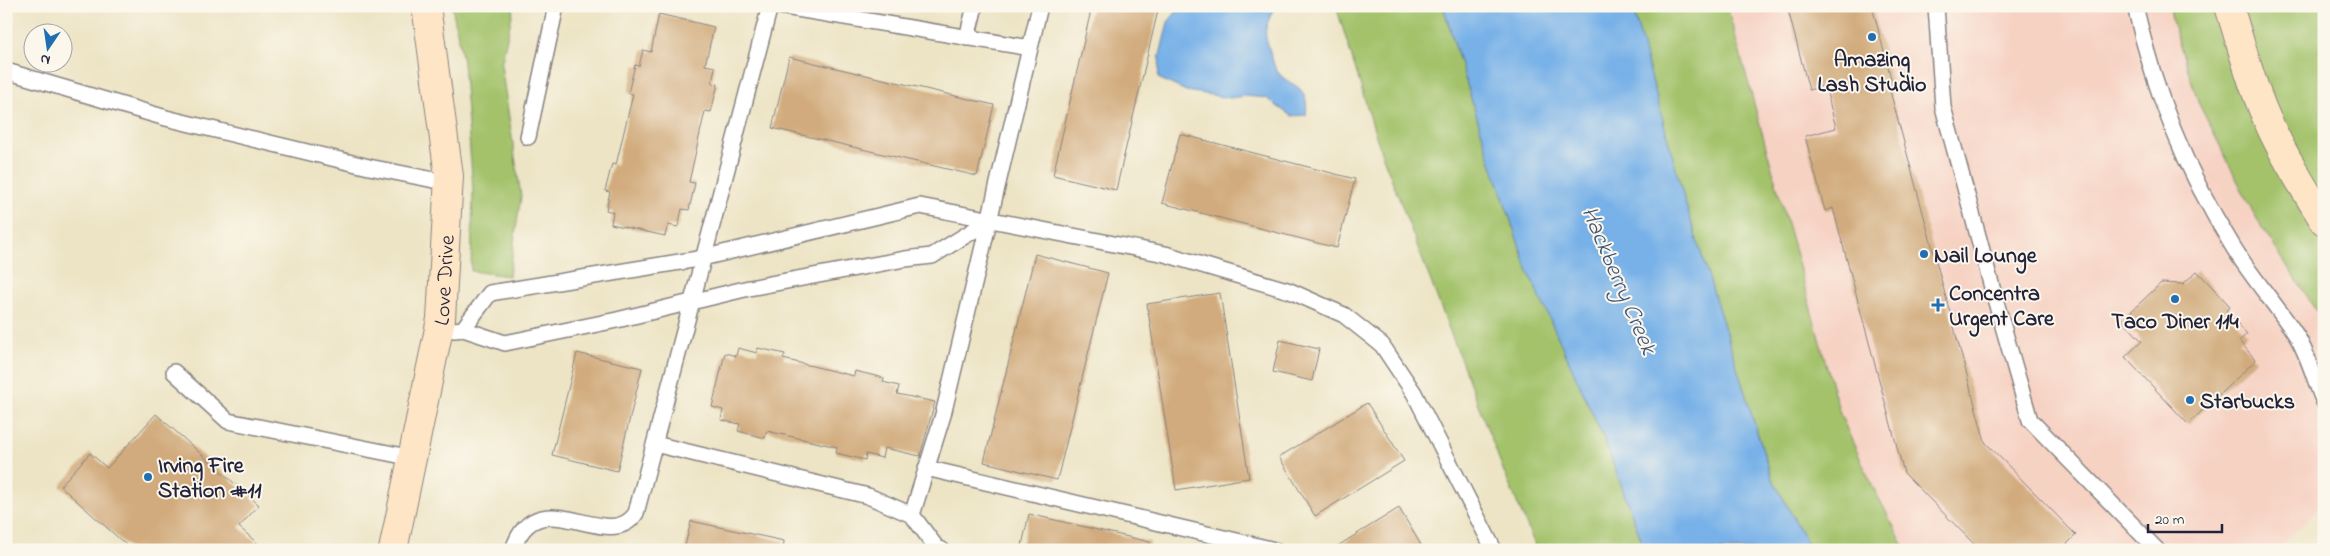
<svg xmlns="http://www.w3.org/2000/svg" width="2330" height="556" viewBox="0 0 2330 556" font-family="'Indie Flower',sans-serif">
<rect width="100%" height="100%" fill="#fbf7ec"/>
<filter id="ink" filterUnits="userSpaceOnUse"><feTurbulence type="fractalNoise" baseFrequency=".02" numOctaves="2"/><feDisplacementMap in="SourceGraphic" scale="10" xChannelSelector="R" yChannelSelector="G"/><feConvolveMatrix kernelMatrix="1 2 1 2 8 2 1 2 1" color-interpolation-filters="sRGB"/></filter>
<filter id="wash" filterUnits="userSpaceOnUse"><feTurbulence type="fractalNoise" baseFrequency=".0096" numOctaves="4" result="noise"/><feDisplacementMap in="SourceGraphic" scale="20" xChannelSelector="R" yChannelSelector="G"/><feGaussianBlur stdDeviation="1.12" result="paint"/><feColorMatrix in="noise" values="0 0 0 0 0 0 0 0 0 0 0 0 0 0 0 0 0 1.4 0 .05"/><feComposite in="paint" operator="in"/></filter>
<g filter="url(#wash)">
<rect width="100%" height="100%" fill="#ede4c5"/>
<path fill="#f6d2c3" d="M 1727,6 L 2170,6 L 2172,21 L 2199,104 L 2257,220 L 2324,322 L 2324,503 L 2277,550 L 1906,550 L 1873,487 L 1840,414 Z"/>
<path fill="#a3c26a" stroke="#627252" d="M 452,6 L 514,6 L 501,65 L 521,196 L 509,276 L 471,271 L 473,189 L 463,62 Z
M 1336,6 L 1443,6 L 1486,147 L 1528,271 L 1604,439 L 1645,550 L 1537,550 L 1504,472 L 1380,149 Z
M 1632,6 L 1727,6 L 1840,414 L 1873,487 L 1906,550 L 1811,550 L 1771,476 L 1685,202 Z
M 2170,6 L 2324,6 L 2324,322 L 2257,220 L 2199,104 L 2172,21 Z"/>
<path fill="#77b1e8" stroke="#4c6a92" d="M 1181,6 L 1275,6 C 1265,28 1262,31 1271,54 C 1273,59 1273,65 1276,69 C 1286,88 1311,81 1306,115 L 1291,116 L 1266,98 L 1245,96 L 1230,98 L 1186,91 L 1158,78 L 1160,55 L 1168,22 Z
M 1443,6 L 1632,6 L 1685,202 L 1771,476 L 1811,550 L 1645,550 L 1604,439 L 1528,271 L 1486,147 Z"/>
<g id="blocks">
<path fill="#d1ab7d" d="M 1092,6 L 1159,6 L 1116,190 L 1053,175 Z
M 1787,6 L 1872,6 L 1893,86 L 1889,87 L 1985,442 L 2076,535 L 2061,550 L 1980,550 L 1904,473 L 1833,208 L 1825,211 L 1805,136 L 1836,128 L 1825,85 L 1809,90 Z
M 659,14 L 714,27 L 705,65 L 715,67 L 712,83 L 718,84 L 711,112 L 705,111 L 689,182 L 695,183 L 689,210 L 682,209 L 678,227 L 668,225 L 665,236 L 611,224 L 613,212 L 606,210 L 610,192 L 605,191 L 612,164 L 616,165 L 633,94 L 628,93 L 635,65 L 639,66 L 643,50 L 651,52 Z
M 789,57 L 994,105 L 977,176 L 772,128 Z
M 1180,134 L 1355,179 L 1337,248 L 1162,203 Z
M 1035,254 L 1108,273 L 1057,480 L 984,462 Z
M 2197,271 L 2230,306 L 2226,311 L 2247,334 L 2239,341 L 2256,360 L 2188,424 L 2125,357 L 2142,341 L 2122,320 L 2161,283 L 2183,284 Z
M 1220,293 L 1249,478 L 1176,490 L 1147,304 Z
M 1280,340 L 1319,349 L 1312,381 L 1273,372 Z
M 738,348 L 757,353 L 758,348 L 785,354 L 783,359 L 854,376 L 855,371 L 884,378 L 883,382 L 899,386 L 897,394 L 935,402 L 920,456 L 884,448 L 882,458 L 866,454 L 865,460 L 836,453 L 837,447 L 767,431 L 765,438 L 738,431 L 740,424 L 721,420 L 723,410 L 712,407 L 725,353 L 736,356 Z
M 577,353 L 642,368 L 617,471 L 552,455 Z
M 1367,403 L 1404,461 L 1315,516 L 1279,457 Z
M 156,414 L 259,505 L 239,527 L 265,550 L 132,550 L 60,486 L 90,453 L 107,468 Z
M 1399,508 L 1424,550 L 1331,550 Z
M 1029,514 L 1150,542 L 1149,550 L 1021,550 Z
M 691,521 L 784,541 L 783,550 L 684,550 Z"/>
</g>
</g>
<g filter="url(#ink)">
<use href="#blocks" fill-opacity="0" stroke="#888380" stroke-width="1"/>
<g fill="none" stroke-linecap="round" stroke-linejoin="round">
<defs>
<path id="lane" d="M 779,6 L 1030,48
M 1936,6 L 1943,107 L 1996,302 L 2030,420 L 2157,550
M 2135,6 C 2155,94 2185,169 2232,245 C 2251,277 2276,304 2296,335 C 2308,353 2315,382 2324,402
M 967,38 L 975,6
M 6,71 L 166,118 L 369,167 L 449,183
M 528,137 L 556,6
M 463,329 L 490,293 L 698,259 L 920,206 L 1165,254 L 1290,291 L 1344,315 L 1382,345 L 1414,393 L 1494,550
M 454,330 L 463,329 L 505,343 L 617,320 L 749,288 L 905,259 L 932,256 L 989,221
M 174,372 L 228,421 L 413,458
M 655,444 L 868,496 L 912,515 L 936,547 L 942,550
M 926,468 L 1275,550
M 912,515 L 943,415 L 1040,6
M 513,550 C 536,476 609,556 636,513 L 770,6"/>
<g id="secondary">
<path d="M 2229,6 C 2242,48 2253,91 2272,130 C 2287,162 2306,191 2324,221"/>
<path id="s1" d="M 393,550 L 441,319 L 449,176 L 426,6"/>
</g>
</defs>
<use href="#lane" stroke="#888380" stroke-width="18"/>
<use href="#secondary" stroke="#888380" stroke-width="30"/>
<use href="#lane" stroke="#fff" stroke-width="15"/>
<use href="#secondary" stroke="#fee5c5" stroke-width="28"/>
</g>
</g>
<g fill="#1f6fb2" stroke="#fbf7ec" stroke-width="2">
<circle cx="1872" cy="37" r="5"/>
<circle cx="1924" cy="254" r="5"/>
<circle cx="2175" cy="299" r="5"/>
<path d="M1935.5 297.5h5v5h5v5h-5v5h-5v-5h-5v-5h5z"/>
<circle cx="2190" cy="400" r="5"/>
<circle cx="148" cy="477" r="5"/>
</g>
<g text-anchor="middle" stroke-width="4" stroke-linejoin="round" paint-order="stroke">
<g font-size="22" font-weight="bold" fill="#22223b" stroke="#fbf7ec" text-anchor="start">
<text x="1872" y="66" text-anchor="middle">Amazing<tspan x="1872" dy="25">Lash Studio</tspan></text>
<text x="1934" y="262">Nail Lounge</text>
<text x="1949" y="300">Concentra<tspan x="1949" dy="25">Urgent Care</tspan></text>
<text x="2175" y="328" text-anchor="middle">Taco Diner 114</text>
<text x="2200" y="408">Starbucks</text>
<text x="158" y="472">Irving Fire<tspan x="158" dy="25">Station #11</tspan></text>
</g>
<g font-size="22" fill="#22223b" stroke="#fbf7ec">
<text dy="8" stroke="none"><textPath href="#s1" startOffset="275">Love Drive</textPath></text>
</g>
<g font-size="24" font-style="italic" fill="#405478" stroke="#fbf7ec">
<text transform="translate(1620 280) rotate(67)" y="8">Hackberry Creek</text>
</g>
</g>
<rect width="2330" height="556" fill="none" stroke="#fbf7ec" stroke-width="25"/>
<g transform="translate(48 48) rotate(193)"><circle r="24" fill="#fbf7ec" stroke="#a4a2a5"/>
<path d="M0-4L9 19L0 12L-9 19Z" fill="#1f6fb2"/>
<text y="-8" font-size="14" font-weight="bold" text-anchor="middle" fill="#22223b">N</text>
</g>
<path d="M2148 524v8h74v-8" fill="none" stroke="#22223b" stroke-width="2.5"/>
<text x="2155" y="524" font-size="15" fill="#22223b" stroke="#fbf7ec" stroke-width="4" paint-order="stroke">20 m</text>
</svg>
